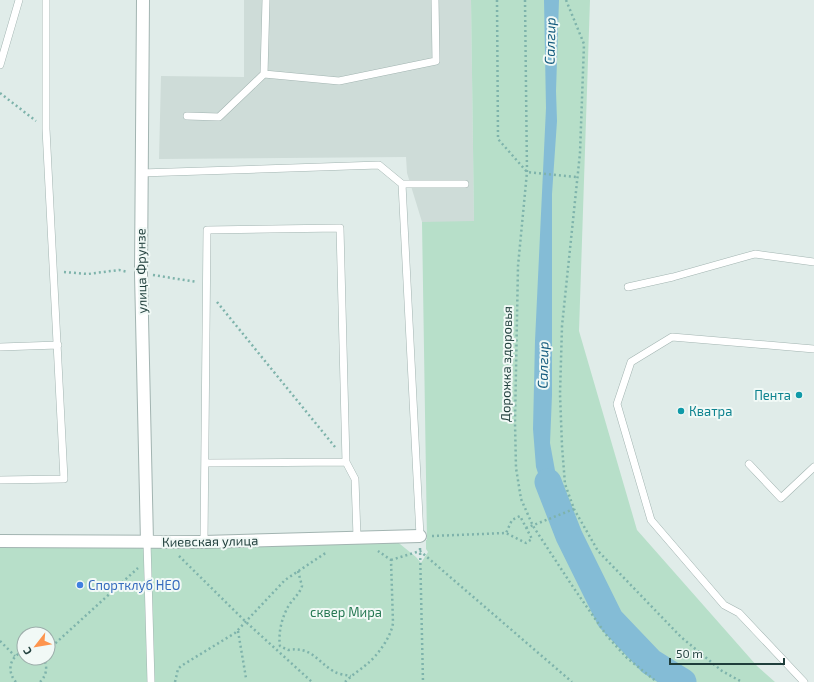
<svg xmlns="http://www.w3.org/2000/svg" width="814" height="682" viewBox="0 0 814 682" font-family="'Exo 2',sans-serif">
<rect width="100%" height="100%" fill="#e0ece9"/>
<path fill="#cedcd8" d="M 244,0 L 471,0 L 474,222 L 422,222 L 407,173 L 406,157 L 159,159 L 161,76 L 244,77 Z"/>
<path fill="#b7dfc9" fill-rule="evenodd" d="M 471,0 L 590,0 L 579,331 L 637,530 L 757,666 L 775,682 L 0,682 L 0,548 L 395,540 L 416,557 L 421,563 L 428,552 L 426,549 L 426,540 L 427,540 L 422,222 L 474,221 ZM 24,634 L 48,634 L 48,658 L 24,658 Z"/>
<path fill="#84bcd6" d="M 544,0 L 559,0 L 556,91 L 557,121 L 552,194 L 552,395 L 550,443 L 556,476 L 568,512 L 553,520 L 536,467 L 533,429 L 535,341 L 546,108 Z"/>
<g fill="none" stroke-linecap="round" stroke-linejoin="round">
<path stroke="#84bcd6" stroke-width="27" d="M 548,482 L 569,536 L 610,619 L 651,662 L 683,682"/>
<defs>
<path id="service" d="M 266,0 L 264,74 L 339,81 L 436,61 L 435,0
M 0,65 L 19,0
M 187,116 L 219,117 L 264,74
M 141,173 L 379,165 L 402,184 L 465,184
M 402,184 L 420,536
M 628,287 L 673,277 L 755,254 L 814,262
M 0,347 L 58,345
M 346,462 L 355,479 L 357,537
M 749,464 L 781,498 L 814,467
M 0,480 L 64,479 L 46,129 L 46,0
M 147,542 L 151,682
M 204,542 L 207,230 L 340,228 L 346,462 L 206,463
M 804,682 L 739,613 L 724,605 L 651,520 L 617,404 L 631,362 L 672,337 L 814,349"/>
<path id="minor" d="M 143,0 L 141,273 L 147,542
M 0,541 L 204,542 L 420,536"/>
</defs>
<use href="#service" stroke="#a2b4b1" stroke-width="8"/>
<use href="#minor" stroke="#a2b4b1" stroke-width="14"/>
<path stroke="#7eb3ab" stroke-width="2.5" stroke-dasharray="2 3" stroke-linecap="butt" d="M 497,0 L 498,139 L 527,172 L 577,177
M 525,0 L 527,172 L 518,266 L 515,422 L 516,468 L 521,499 L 533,526 L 573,587 L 607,636 L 627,658 L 657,682
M 566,0 L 584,44 L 580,153 L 562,326 L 560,394 L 562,446 L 565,484 L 574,509 L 598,551 L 681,637 L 722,671 L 742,682
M 0,93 L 36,121
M 64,272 L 88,274 L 119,270 L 128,272
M 153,275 L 197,282
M 217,302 L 335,447
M 526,528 L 574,509
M 432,536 L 506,533 L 526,543 L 532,539 L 520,516 L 512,520 L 506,533
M 420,548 L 423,682
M 179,556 L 246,622 L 312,682
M 391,560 L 420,551 L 572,682
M 298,571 L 302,586 C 300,593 294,598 289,605 C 282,617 278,632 280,646 L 288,650 C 311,646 317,661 333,671 C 338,674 345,675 351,676
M 238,631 L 246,678
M 0,641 L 15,656
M 48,650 L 138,568
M 16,682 C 6,671 10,656 24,651
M 40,682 C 47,675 48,666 43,658
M 175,682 L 178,669 L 181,666 L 235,633 L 285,580 L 324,554 L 327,553
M 345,682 C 352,675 360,670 367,664 C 378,655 391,637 393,623 L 391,560 L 378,551"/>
<use href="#service" stroke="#fff" stroke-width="7"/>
<use href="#minor" stroke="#fff" stroke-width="12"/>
</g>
<g fill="#0f9aa8" stroke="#f1f9f6" stroke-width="1.5">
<circle cx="799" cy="395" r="4"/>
<circle cx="681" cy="411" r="4"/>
</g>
<circle fill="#3f7fe0" stroke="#f1f9f6" stroke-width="1.5" cx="80" cy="585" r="4"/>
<g text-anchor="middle" stroke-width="4" stroke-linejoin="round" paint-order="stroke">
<g font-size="13" fill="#1f3e3b" stroke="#f1f9f6">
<text transform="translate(141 271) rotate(-91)" y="5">улица Фрунзе</text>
<text transform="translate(506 364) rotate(-89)" y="5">Дорожка здоровья</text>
<text transform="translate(210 541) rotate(-1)" y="5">Киевская улица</text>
</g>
<g font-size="13" fill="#0d838f" stroke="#f1f9f6" text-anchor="end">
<text x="791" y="400">Пента</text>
<text x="689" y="416" text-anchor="start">Кватра</text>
</g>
<g font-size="13" fill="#366cbe" stroke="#f1f9f6" text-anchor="start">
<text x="88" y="590">Спортклуб НЕО</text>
</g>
<g font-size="13" fill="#267853" stroke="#f1f9f6">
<text x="346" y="617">сквер Мира</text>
</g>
<g font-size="14" font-style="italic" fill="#155c7f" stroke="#f1f9f6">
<text transform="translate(550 41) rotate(-89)" y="5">Салгир</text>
<text transform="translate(543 365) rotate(-89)" y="5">Салгир</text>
</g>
</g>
<g transform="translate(36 646) rotate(239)"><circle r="19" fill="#f1f9f6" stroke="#9daeab"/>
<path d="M0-3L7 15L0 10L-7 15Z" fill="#fd954e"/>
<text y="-6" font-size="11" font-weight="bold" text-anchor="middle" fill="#1f3e3b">С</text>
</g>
<path d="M670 658v6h114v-6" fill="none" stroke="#1f3e3b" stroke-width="2"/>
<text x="676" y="658" font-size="12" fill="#1f3e3b" stroke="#f1f9f6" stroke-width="3" paint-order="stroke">50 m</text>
</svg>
